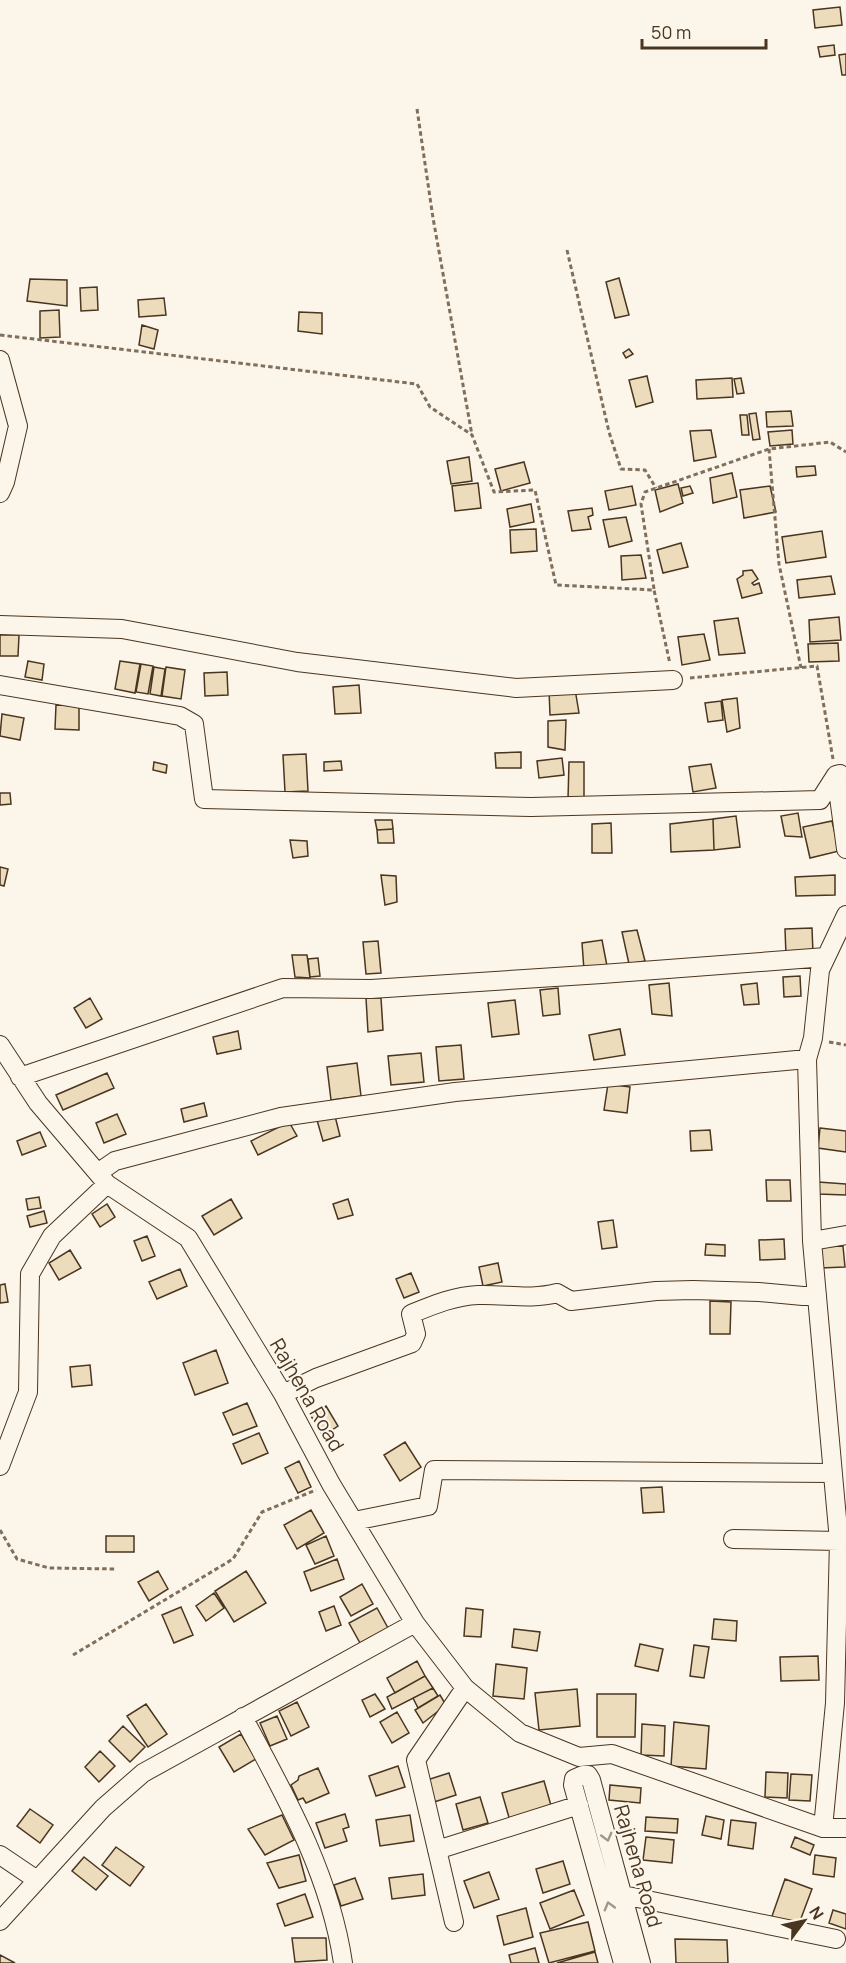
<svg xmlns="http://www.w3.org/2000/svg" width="846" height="1963" viewBox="0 0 846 1963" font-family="Manrope,sans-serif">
<rect width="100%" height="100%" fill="#fbf6e9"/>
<path fill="#ecdcbc" stroke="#4a3520" stroke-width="1.5" d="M 840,7 L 842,25 L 815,28 L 813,10 Z
M 834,45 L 835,55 L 820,57 L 818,47 Z
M 846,54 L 846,75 L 842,75 L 839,55 Z
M 619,278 L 629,315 L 615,318 L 606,282 Z
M 30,279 L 67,280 L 67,306 L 27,301 Z
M 97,287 L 98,310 L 81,311 L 80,288 Z
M 164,298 L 166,315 L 139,317 L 138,300 Z
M 59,310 L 60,337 L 40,338 L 40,311 Z
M 299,312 L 322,313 L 322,334 L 298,331 Z
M 142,325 L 158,330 L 154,349 L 139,345 Z
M 629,349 L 633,354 L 626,358 L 623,353 Z
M 647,376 L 653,402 L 636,407 L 629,380 Z
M 732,378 L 733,397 L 697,399 L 696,380 Z
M 741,378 L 744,393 L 737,394 L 734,379 Z
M 791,411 L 793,426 L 767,427 L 766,412 Z
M 756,413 L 760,439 L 753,440 L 749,414 Z
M 740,415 L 747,415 L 749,435 L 742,435 Z
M 711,430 L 716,457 L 694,461 L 690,431 Z
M 792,430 L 793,444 L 770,446 L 768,432 Z
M 469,457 L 472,481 L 451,484 L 447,461 Z
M 524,462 L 530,483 L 501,491 L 495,469 Z
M 815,466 L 816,475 L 797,477 L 796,467 Z
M 732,473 L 737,497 L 713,503 L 710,478 Z
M 478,483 L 481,508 L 455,511 L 452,486 Z
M 678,484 L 683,503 L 660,512 L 655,490 Z
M 632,486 L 636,505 L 609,510 L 605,491 Z
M 690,486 L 693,493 L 683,496 L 681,488 Z
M 770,486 L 776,512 L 744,518 L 740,490 Z
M 531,504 L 534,522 L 510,527 L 507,509 Z
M 592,508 L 593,515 L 588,517 L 591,529 L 572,531 L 568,511 Z
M 626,517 L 632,541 L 609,547 L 603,520 Z
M 536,529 L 537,551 L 511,553 L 510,530 Z
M 822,531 L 826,557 L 786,563 L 782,537 Z
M 681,543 L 688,567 L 663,573 L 657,550 Z
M 641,555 L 646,578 L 622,580 L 621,556 Z
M 752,570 L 758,579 L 752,583 L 754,585 L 759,583 L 762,593 L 742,598 L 737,579 L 743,575 L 743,571 Z
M 831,576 L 835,594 L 799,598 L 797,580 Z
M 839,617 L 841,640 L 810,642 L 809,620 Z
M 738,618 L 745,653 L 719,655 L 714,621 Z
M 704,634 L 710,660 L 682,665 L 678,637 Z
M 0,635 L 19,635 L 18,656 L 0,656 Z
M 838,643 L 839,661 L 809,662 L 808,644 Z
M 28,661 L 44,664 L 42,680 L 25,677 Z
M 120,661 L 140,664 L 135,693 L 115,689 Z
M 141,664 L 153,666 L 148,694 L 136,692 Z
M 154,667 L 165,669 L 161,696 L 150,694 Z
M 166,667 L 185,670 L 181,699 L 162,696 Z
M 227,672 L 228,695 L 205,696 L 204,673 Z
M 359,685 L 361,713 L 335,714 L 333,687 Z
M 575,689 L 579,713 L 550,715 L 549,690 Z
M 737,698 L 740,728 L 727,732 L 722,700 Z
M 721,701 L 723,720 L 708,722 L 705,703 Z
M 56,705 L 79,706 L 79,730 L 55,729 Z
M 2,714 L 24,718 L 20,740 L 0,736 Z
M 566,720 L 565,750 L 548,747 L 548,721 Z
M 521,752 L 521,768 L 496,768 L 495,753 Z
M 306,754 L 308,791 L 285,792 L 283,755 Z
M 562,758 L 564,775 L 539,778 L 537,761 Z
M 341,761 L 342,770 L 324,771 L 324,762 Z
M 154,762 L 167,765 L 166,773 L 153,770 Z
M 569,762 L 584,762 L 584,800 L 568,799 Z
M 711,764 L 716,788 L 693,792 L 689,767 Z
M 0,793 L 10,793 L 11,804 L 0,805 Z
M 798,813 L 802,837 L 785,836 L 781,816 Z
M 736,816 L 740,847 L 714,850 L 713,819 Z
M 713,819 L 714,850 L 671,852 L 670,824 Z
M 375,820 L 392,820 L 393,829 L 377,830 Z
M 832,821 L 839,851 L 810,858 L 803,827 Z
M 611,823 L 612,853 L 592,853 L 592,824 Z
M 393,829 L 394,843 L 378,843 L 377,830 Z
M 290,840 L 307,841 L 308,856 L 293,858 Z
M 0,867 L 8,869 L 4,886 L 0,885 Z
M 381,875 L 396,876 L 397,902 L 385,905 Z
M 835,875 L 835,895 L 796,896 L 795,877 Z
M 812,928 L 813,954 L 786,955 L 785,929 Z
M 637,930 L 645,961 L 629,964 L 622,932 Z
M 602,940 L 607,966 L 584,970 L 582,943 Z
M 378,941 L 381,973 L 366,974 L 363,942 Z
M 292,955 L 307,955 L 310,978 L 295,977 Z
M 318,958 L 320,976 L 310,977 L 308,959 Z
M 800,976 L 801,996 L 784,997 L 783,977 Z
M 669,983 L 672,1016 L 652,1014 L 649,985 Z
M 757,983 L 759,1004 L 744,1005 L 741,985 Z
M 558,988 L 560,1014 L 543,1016 L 540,990 Z
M 90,998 L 102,1019 L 86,1028 L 74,1008 Z
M 366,998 L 381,998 L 383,1030 L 368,1032 Z
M 515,1000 L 519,1034 L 492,1037 L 488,1003 Z
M 620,1029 L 625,1055 L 594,1060 L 589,1035 Z
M 238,1031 L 241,1049 L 217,1054 L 213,1037 Z
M 461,1045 L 464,1079 L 439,1081 L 436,1047 Z
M 421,1053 L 424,1082 L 391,1085 L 388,1056 Z
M 357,1063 L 361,1096 L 331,1100 L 327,1067 Z
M 107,1073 L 114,1088 L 63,1110 L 56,1095 Z
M 608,1084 L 630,1087 L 627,1113 L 604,1110 Z
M 204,1103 L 207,1116 L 184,1122 L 181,1109 Z
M 117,1114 L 126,1134 L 104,1143 L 96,1123 Z
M 335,1116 L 340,1136 L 323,1141 L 317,1120 Z
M 289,1122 L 297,1136 L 258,1155 L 251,1141 Z
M 820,1128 L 846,1131 L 846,1152 L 818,1148 Z
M 710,1130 L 712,1150 L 691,1151 L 690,1131 Z
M 40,1132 L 46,1146 L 22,1155 L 17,1141 Z
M 766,1180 L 790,1180 L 791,1201 L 767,1201 Z
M 818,1182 L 846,1184 L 846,1195 L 818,1194 Z
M 39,1197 L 41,1208 L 28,1210 L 26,1199 Z
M 231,1199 L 242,1218 L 214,1235 L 202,1216 Z
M 348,1199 L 353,1215 L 338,1219 L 333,1204 Z
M 107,1204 L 115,1217 L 100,1227 L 92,1214 Z
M 44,1211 L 47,1223 L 30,1227 L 27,1216 Z
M 613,1220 L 617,1247 L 602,1249 L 598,1222 Z
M 147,1236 L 155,1256 L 142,1261 L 134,1241 Z
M 784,1239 L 785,1259 L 760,1260 L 759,1240 Z
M 706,1244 L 725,1245 L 725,1256 L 705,1255 Z
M 843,1246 L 845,1267 L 820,1268 L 819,1247 Z
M 70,1250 L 81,1268 L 59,1280 L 49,1263 Z
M 498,1263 L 502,1282 L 483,1286 L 479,1267 Z
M 180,1269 L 187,1286 L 157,1299 L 149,1282 Z
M 411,1273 L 419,1292 L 404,1298 L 396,1279 Z
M 5,1284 L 8,1302 L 0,1303 L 0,1285 Z
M 710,1301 L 731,1302 L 730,1334 L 710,1334 Z
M 216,1350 L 228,1383 L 195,1395 L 183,1363 Z
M 90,1365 L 92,1385 L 72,1387 L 70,1367 Z
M 247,1403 L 257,1426 L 233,1435 L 223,1413 Z
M 326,1406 L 338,1426 L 323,1436 L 311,1416 Z
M 259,1433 L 268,1453 L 242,1464 L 233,1444 Z
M 405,1442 L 421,1467 L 400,1481 L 384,1455 Z
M 299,1461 L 311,1487 L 298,1493 L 285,1468 Z
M 662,1487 L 664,1512 L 643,1513 L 641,1488 Z
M 311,1510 L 324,1533 L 297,1549 L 284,1525 Z
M 106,1536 L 134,1536 L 134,1552 L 106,1552 Z
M 326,1536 L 334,1556 L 315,1564 L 306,1545 Z
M 337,1559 L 344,1579 L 311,1591 L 304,1572 Z
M 158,1571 L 168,1589 L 149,1601 L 138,1582 Z
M 246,1571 L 266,1603 L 234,1622 L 215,1591 Z
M 362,1584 L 373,1604 L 351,1616 L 340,1597 Z
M 214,1593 L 224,1608 L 206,1621 L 196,1606 Z
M 334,1606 L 341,1625 L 326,1631 L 319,1612 Z
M 181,1607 L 193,1635 L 174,1643 L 162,1615 Z
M 377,1608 L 388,1628 L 360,1643 L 349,1623 Z
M 466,1608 L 483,1610 L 481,1637 L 464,1636 Z
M 714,1619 L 737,1621 L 736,1641 L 712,1639 Z
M 514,1629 L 540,1632 L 537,1651 L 512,1647 Z
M 640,1644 L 663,1649 L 658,1671 L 635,1666 Z
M 694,1645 L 709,1647 L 704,1678 L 690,1676 Z
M 818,1656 L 819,1680 L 781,1681 L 780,1657 Z
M 417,1661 L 425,1676 L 395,1693 L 387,1678 Z
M 496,1664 L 527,1668 L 524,1699 L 493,1696 Z
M 425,1676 L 433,1688 L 392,1709 L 387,1697 Z
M 433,1688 L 438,1696 L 418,1708 L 413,1698 Z
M 577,1689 L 580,1726 L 539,1730 L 535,1693 Z
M 375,1694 L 385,1709 L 370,1717 L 362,1700 Z
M 597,1694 L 636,1694 L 635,1737 L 597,1737 Z
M 440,1695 L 446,1705 L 423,1723 L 415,1710 Z
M 297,1702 L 309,1727 L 291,1736 L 279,1711 Z
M 146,1704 L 167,1734 L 148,1747 L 127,1716 Z
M 397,1712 L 409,1733 L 392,1743 L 380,1722 Z
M 277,1716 L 287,1739 L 270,1746 L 260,1723 Z
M 674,1722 L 709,1726 L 706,1769 L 671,1766 Z
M 642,1724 L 665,1726 L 664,1756 L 641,1755 Z
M 123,1726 L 145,1747 L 130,1762 L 109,1741 Z
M 241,1734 L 256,1759 L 234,1772 L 219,1747 Z
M 100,1751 L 115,1766 L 99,1782 L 85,1767 Z
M 398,1766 L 405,1787 L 376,1796 L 369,1776 Z
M 318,1768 L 329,1793 L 306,1803 L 303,1798 L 298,1800 L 291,1785 L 298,1780 L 299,1776 Z
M 766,1772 L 788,1773 L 787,1798 L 765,1797 Z
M 449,1773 L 456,1795 L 431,1803 L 424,1781 Z
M 791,1774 L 812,1775 L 810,1801 L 789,1800 Z
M 544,1781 L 552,1809 L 510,1821 L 502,1793 Z
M 610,1785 L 641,1788 L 640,1803 L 609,1800 Z
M 480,1797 L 488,1823 L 463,1830 L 456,1804 Z
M 30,1809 L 53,1825 L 40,1843 L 17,1826 Z
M 345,1814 L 349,1827 L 343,1829 L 347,1841 L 325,1848 L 316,1823 Z
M 282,1815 L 294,1840 L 265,1855 L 248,1829 Z
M 410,1815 L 414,1841 L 380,1846 L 376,1820 Z
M 706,1816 L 724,1820 L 721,1839 L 702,1835 Z
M 646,1817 L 678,1819 L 677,1833 L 645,1831 Z
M 731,1820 L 756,1823 L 753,1849 L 728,1845 Z
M 646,1837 L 674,1840 L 672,1863 L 643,1860 Z
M 795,1837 L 814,1845 L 810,1855 L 791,1847 Z
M 116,1847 L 144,1867 L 130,1886 L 102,1865 Z
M 299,1855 L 306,1881 L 279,1888 L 267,1863 Z
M 815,1855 L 836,1858 L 834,1877 L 813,1874 Z
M 84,1857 L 108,1876 L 96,1890 L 72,1871 Z
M 563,1861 L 570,1884 L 543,1893 L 536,1869 Z
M 489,1872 L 499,1899 L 474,1908 L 464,1881 Z
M 423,1874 L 425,1895 L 392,1899 L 389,1878 Z
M 355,1878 L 363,1899 L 341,1906 L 334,1885 Z
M 785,1879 L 812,1889 L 797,1929 L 771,1919 Z
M 574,1890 L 584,1915 L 550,1929 L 540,1903 Z
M 305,1894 L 313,1917 L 285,1926 L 277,1904 Z
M 526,1908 L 533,1937 L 504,1945 L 497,1916 Z
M 833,1910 L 846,1914 L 846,1929 L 829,1923 Z
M 588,1922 L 595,1951 L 549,1963 L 540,1933 Z
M 292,1938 L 326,1938 L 327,1960 L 295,1962 Z
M 675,1939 L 727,1940 L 728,1963 L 676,1963 Z
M 535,1948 L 539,1963 L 511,1963 L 509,1955 Z
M 595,1952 L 598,1963 L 557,1963 Z
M 0,1955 L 15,1963 L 0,1963 Z"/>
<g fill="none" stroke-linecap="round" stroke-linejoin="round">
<defs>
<path id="minor" d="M 0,360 L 18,426 L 5,482 L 0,493
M 0,625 L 122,629 L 297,662 L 516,688 L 673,680
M 0,685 L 180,716 L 194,724 L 204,799 L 531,807 L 820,800 L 836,775
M 840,774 L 836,775 L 846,849
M 0,1045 L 38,1103 L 107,1184 L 188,1238 L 283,1394 L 331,1484 L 415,1623 L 465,1688 L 520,1733 L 579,1757 L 612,1754 L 823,1828 L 846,1828
M 20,1077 L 283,988 L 371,989 L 602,974 L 826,957
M 99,1172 L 115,1161 L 281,1117 L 455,1092 L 807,1059
M 812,1241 L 846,1235
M 283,1394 L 316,1378 L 412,1343 L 416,1334 L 411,1314 C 433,1305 454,1296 478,1295 C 505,1294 531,1300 557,1293 L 571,1301 L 656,1291 L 693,1290 L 759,1292 L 803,1296 L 817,1295
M 0,1466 L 28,1392 L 30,1274 L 52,1236 L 107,1184
M 354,1521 L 428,1506 L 434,1470 L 833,1473
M 733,1539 L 839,1541 L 846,1538
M 243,1717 C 285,1795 330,1874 343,1963
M 823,1828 L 835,1703 L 839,1541 L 812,1241 L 807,1059 L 813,1038 L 820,970 L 846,915
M 437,1850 L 579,1805
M 0,1855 L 37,1880
M 623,1895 L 836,1939
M 0,1921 L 103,1808 L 143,1773 L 415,1623
M 454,1922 L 416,1760 L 465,1688
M 623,1963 L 573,1785 L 574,1779 L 583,1775 L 588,1775 L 591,1780 L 641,1963"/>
</defs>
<use href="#minor" stroke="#4a3520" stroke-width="20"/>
<path stroke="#7f6f5c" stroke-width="3" stroke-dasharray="4.5 3" stroke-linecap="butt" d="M 417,109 L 433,218 L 472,435
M 567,250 L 609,432 L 621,469 L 645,470 L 656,488
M 0,335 L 417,384 L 430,407 L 472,435 L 494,492 L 535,490 L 556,585 L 654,590 L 670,664
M 769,449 L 779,564 L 801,668
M 654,589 L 641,504 L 645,492 L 769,449 L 830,442 L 846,452
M 690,678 L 817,666 L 833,759
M 829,1042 L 846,1045
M 0,1530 L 17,1559 L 49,1568 L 117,1569
M 73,1655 L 233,1559 L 262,1512 L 316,1490"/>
<use href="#minor" stroke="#fbf6e9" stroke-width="18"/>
</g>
<defs><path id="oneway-chevron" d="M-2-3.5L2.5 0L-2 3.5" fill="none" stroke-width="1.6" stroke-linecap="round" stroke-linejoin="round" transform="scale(1.5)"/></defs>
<g stroke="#a29684">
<use href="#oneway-chevron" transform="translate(607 1837) rotate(75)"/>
<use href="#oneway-chevron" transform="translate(609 1906) rotate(-106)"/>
</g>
<g text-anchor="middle" stroke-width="4.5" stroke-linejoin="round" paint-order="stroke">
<g font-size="20" fill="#4a3520" stroke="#fbf6e9">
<text transform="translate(307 1395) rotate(60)" y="7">Rajhena Road</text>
<text transform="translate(638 1866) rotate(74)" y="7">Rajhena Road</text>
</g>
</g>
<g transform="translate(804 1921) rotate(57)" stroke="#fbf6e9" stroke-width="4.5" paint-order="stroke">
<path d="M0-4.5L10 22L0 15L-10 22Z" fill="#4a3520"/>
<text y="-9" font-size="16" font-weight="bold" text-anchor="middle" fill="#4a3520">N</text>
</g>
<path d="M642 39v9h124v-9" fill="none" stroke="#4a3520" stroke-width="3"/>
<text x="651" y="39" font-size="18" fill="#4a3520" stroke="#fbf6e9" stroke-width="4.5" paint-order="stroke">50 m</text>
</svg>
